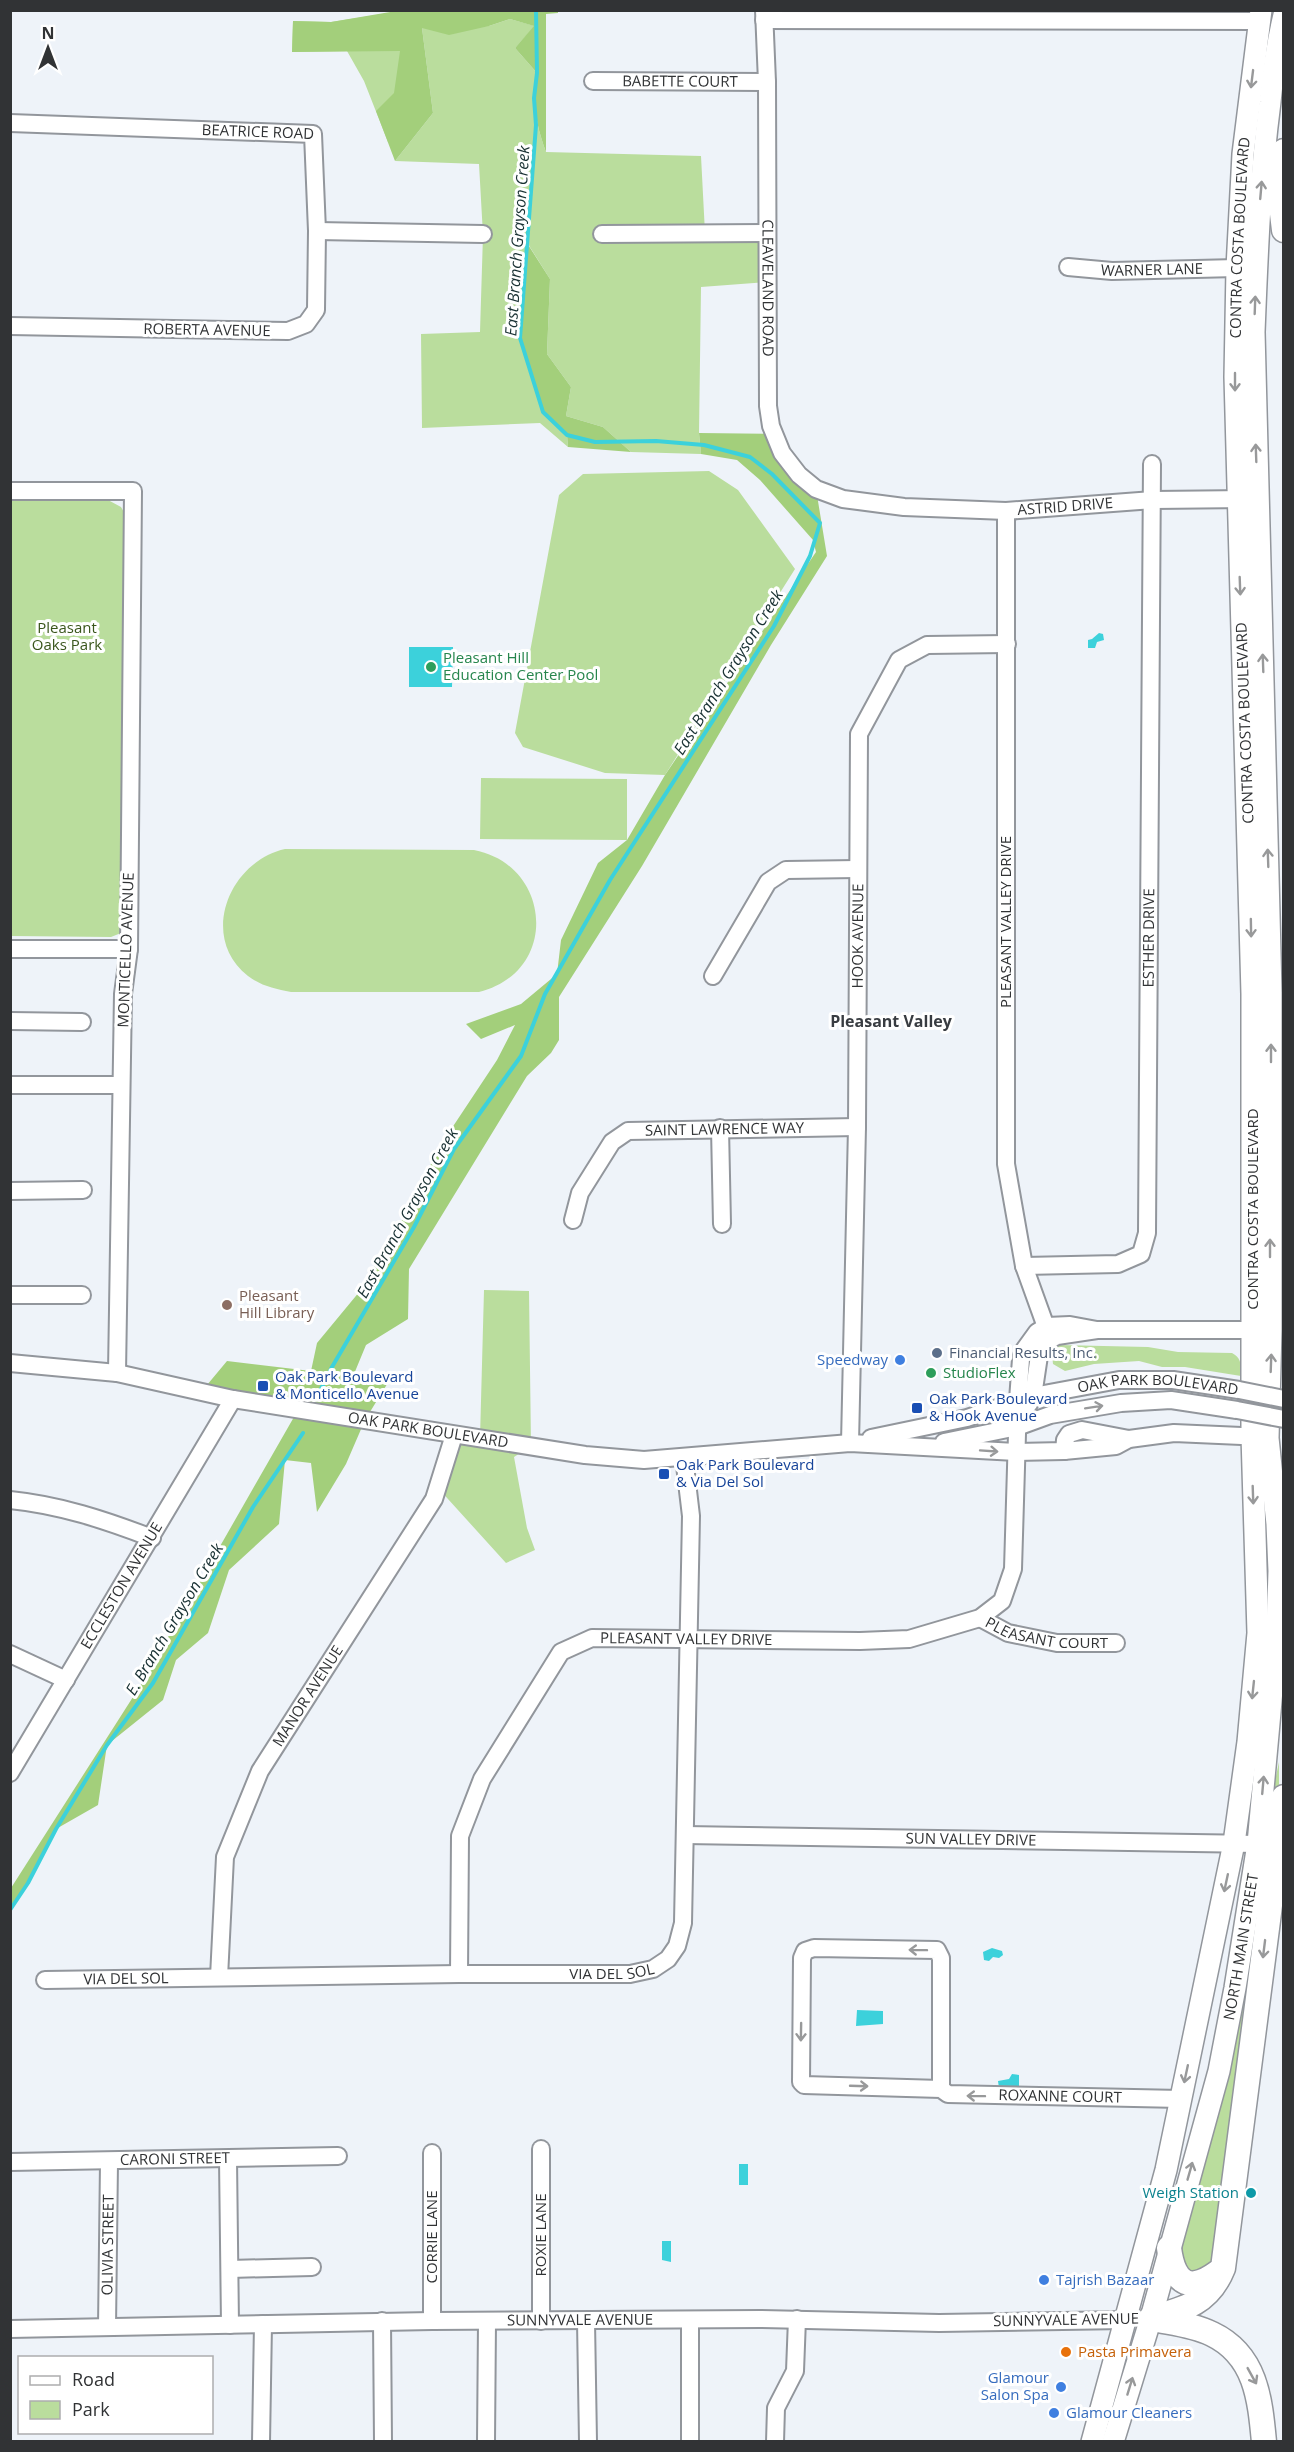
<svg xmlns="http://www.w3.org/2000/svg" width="1294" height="2452" viewBox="0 0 1294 2452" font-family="'Open Sans',sans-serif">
<rect width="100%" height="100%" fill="#eef3f9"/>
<path fill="#badd9d" d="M 402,11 L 412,11 L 388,142 L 364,81 L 347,51 L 292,52 L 293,21 L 331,22 Z
M 510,19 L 535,26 L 515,48 L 537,73 C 533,104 535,122 546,152 L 701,156 L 705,233 L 766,233 L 766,282 L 701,287 L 699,433 L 701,454 L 631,452 L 603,427 L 566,416 L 571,387 L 547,354 L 550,279 L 528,244 L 520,338 L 543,412 L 567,435 L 568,447 L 540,423 L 422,428 L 421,334 L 480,332 L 483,235 L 479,164 L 395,161 L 433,113 L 422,28 L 489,26 Z
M 709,471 L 738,490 L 795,569 L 665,775 L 605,773 L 523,747 L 515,733 L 559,495 L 583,474 Z
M 11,498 L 108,500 L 121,507 L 125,514 L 121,933 L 111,937 L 11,936 Z
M 481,778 L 627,779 L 627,840 L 480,839 Z
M 285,849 L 474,850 C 552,865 560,972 479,992 L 291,992 C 275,989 261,986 248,976 C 199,938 228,862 285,849 Z
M 484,1290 L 529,1291 L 531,1446 L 514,1457 L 527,1528 L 535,1550 L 506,1563 L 438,1488 L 454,1435 L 480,1438 Z
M 1059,1345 L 1148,1347 L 1178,1352 L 1232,1353 C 1242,1358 1241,1366 1241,1376 L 1185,1367 L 1162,1367 L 1139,1361 L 1094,1364 L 1065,1371 L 1053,1364 L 1052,1354 Z
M 1279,1762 L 1279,1828 L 1244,2103 L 1209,2279 L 1172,2266 Z"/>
<path fill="#a3cf7b" d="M 402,10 L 558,11 L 558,13 L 546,14 L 546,152 C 535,122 533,104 537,73 L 515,48 L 534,26 L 510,19 L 489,26 L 449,35 L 422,28 L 433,113 L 395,161 L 376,111 L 394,93 L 400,51 L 292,52 L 293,21 L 331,22 Z
M 527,243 L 550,279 L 547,354 L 571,387 L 566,416 L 603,427 L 631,452 L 568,447 L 567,435 L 543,412 L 520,338 Z
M 699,433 L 774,434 L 816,489 L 827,556 L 771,645 L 642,866 L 559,997 L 559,1040 L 551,1053 L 527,1076 L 409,1269 L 408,1319 L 366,1345 L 354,1374 L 389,1381 L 365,1420 L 346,1464 L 317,1512 L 311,1463 L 285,1460 L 279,1524 L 229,1570 L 208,1633 L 176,1660 L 163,1700 L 107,1745 L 98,1805 L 56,1829 L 28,1883 L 11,1910 L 11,1888 L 140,1686 L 298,1410 L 202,1391 L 227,1361 L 311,1371 L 317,1343 L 360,1291 L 408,1210 L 440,1146 L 497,1060 L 515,1025 L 481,1039 L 466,1024 L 521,1004 L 557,974 L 561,940 L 598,863 L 627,840 L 665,775 L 816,552 L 813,540 L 760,480 L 737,460 L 701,454 Z"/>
<path fill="#3cd1db" d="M 1099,633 L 1103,634 L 1104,640 L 1097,642 L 1095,648 L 1088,648 L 1088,640 L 1092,639 Z
M 409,647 L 453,647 L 452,687 L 409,687 Z
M 992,1948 L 1002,1951 L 1003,1955 L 999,1958 L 993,1957 L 989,1961 L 984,1960 L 983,1952 Z
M 857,2010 L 883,2011 L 883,2024 L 856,2026 Z
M 1012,2074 L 1019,2075 L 1019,2088 L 999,2088 L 998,2081 L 1009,2079 Z
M 739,2164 L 748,2164 L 748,2185 L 739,2185 Z
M 662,2241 L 671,2241 L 671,2262 L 662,2260 Z"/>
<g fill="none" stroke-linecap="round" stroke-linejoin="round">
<path stroke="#3cd1db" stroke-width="4" d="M 321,1389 L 332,1367 L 414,1227 L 454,1149 L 521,1056 L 545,994 L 610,880 L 774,626 L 810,556 L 820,523 L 772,474 L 750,457 L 704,445 L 656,441 L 595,442 L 567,435 L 543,412 L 520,338 L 536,125 L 534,98 L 537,73 L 536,10
M 10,1910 L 28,1883 L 56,1829 L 107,1745 L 153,1683 L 253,1507 L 303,1433"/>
<defs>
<g id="minor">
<path id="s1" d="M 764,10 L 767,82 L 768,406 L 771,426 L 782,453 L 799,475 L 816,489 L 843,499 L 904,507 L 1006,511 L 1153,500 L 1248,499"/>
<path d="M 764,20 L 1259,21"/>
<path id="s2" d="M 593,81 L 767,82"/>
<path id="s3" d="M 10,123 L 313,134 L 317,231 L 316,310 L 306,324 L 288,331 L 10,326"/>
<path d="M 317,231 L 483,234"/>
<path d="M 602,234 L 766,233"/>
<path id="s4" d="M 1068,267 L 1112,271 L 1237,268"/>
<path d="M 10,491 L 133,491 L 129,949 L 123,994 L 117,1373"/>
<path d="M 1006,511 L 1006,1164 L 1024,1266 L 1046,1327"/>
<path d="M 10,949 L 129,949"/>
<path d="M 713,976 L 768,882 L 786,870 L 857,869"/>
<path d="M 10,1021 L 82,1022"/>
<path d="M 10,1085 L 121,1085"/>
<path d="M 720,1128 L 722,1224"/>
<path d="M 10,1191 L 83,1190"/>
<path id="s5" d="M 573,1220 L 580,1193 L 612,1142 L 628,1131 L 857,1127"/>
<path id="s6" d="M 1024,1266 L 1118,1264 L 1141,1254 L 1147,1233 L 1152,464"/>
<path d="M 10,1295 L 82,1295"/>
<path id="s7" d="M 10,1363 L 117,1373 L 233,1399 L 585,1455 L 644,1460 L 850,1443 L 1016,1452 L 1064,1451 L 1116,1446 L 1129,1439 L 1174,1433 L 1264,1437"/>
<path d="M 1029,1404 L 1033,1396 L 1040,1349 L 1049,1340 L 1057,1336 L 1097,1330 L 1265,1330"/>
<path id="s8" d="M 871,1438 L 967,1418 L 1033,1396 L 1119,1380 L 1173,1380 L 1239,1390"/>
<path d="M 944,1442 L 1017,1427 L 1050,1415 L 1121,1403 L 1171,1400 L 1237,1410"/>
<path id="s9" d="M 850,1443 L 857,1127 L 859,734 L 899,660 L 927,645 L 1007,644"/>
<path d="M 1064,1451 L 1065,1440 L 1069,1434 L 1082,1430 L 1129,1439"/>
<path d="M 10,1500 C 60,1505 105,1520 152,1538"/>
<path id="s10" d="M 980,1618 L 1008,1633 L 1057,1643 L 1116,1643"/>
<path d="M 10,1654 L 66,1680"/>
<path id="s11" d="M 10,1773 L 233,1399"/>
<path id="s12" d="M 685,1835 L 1258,1844"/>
<path id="s13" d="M 459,1974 L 460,1836 L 482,1779 L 561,1652 L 592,1638 L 860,1641 L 909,1639 L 980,1618 L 1002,1601 L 1013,1569 L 1018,1400 L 1021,1359 L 1024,1350 L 1037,1332 L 1047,1326 L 1070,1325 L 1097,1330"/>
<path id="s14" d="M 219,1977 L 225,1857 L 260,1771 L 434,1499 L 454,1435"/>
<path id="s15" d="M 45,1980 L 459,1974 L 630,1974 L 653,1969 L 668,1959 L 677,1946 L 683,1923 L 691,1516 L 684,1457"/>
<path id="s16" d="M 941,2089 L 804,2085 L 801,2082 L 802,1958 L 805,1951 L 814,1948 L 937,1950 L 941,1958 L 941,2089 L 948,2094 L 1181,2099"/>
<path d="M 541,2149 L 541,2321"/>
<path d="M 432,2153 L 432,2321"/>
<path d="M 228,2159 L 230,2325"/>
<path id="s17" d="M 10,2162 L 338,2156"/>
<path d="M 230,2269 L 312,2267"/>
<path d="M 690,2320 L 690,2442"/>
<path d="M 382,2321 L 383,2442"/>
<path d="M 586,2321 L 588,2442"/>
<path id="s18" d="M 107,2327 L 109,2162"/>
<path id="s19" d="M 10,2329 L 432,2321 L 759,2319 L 939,2323 L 1125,2320"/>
<path d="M 261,2442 L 263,2324"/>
<path d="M 486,2442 L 487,2322"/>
<path d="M 775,2442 L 776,2408 L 795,2371 L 797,2319"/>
</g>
<g id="major">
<path id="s20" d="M 1092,2442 L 1166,2170 L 1234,1843 L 1248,1742 L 1258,1633 L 1252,1436 L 1252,994 L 1235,377 L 1237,268 L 1243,154 L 1261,10"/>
<path id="s21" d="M 1113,2442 L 1151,2318 L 1219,2071 L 1235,1988 L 1258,1844 L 1277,1635 L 1279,1571 L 1277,1524 L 1268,1438 L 1271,1330 L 1271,992 L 1254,332 C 1257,255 1260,178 1270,102 C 1273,73 1277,44 1284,15"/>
</g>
<path id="highway" d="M 1284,151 L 1280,197 L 1284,230
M 1169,2248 C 1174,2286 1191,2294 1222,2269
M 1151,2318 C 1185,2309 1209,2303 1223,2268 L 1284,1797
M 1153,2319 C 1172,2323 1194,2325 1212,2334 C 1256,2355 1260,2399 1264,2442"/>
</defs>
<use href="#minor" stroke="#92969c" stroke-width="20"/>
<use href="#major" stroke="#92969c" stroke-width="24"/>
<use href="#highway" stroke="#92969c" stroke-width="27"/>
<use href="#minor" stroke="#fff" stroke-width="16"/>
<use href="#major" stroke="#fff" stroke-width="21"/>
<use href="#highway" stroke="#fff" stroke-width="24"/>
<defs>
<path id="minor-bridge" d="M 1239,1390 L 1284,1399
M 1237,1410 L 1284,1419"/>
</defs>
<use href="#minor-bridge" stroke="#92969c" stroke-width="20" stroke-linecap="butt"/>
<use href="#minor-bridge" stroke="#fff" stroke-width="16"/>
</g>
<defs><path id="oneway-shaft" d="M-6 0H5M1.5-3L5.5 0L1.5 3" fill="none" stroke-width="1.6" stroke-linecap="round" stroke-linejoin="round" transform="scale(1.5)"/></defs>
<g stroke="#98999a">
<use href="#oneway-shaft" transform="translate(1252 79) rotate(97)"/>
<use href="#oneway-shaft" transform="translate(1261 190) rotate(-85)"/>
<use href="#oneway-shaft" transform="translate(1255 305) rotate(-88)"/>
<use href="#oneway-shaft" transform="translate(1235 382) rotate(90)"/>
<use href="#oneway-shaft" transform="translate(1256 453) rotate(-92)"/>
<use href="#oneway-shaft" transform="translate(1240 586) rotate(88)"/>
<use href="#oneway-shaft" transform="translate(1263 663) rotate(-92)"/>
<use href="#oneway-shaft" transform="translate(1268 858) rotate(-92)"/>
<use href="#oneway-shaft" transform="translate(1251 928) rotate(89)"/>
<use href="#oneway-shaft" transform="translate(1271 1053) rotate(-90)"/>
<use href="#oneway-shaft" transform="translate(1270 1248) rotate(-90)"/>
<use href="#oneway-shaft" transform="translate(1271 1363) rotate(-88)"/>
<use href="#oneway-shaft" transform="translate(1094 1407) rotate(-9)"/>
<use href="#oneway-shaft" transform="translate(989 1451) rotate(4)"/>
<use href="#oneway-shaft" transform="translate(1253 1495) rotate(88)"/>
<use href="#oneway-shaft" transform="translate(1253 1690) rotate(96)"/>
<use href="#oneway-shaft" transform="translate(1263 1785) rotate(-85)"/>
<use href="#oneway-shaft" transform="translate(1226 1883) rotate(102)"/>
<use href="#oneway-shaft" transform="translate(1264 1949) rotate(97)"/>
<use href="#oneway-shaft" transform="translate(918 1950) rotate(-179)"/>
<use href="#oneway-shaft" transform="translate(801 2032) rotate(91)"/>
<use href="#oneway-shaft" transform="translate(1186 2074) rotate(102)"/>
<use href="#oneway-shaft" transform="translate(859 2086) rotate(2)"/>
<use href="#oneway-shaft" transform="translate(976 2096) rotate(-179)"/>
<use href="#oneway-shaft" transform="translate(1190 2171) rotate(-74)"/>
<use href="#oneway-shaft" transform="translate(1252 2376) rotate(61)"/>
<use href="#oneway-shaft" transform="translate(1130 2386) rotate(-73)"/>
</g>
<g fill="#2e9e5b" stroke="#fff" stroke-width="2">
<circle cx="431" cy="667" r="6"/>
<circle cx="931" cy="1373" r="6"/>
</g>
<circle fill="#8d6e63" stroke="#fff" stroke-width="2" cx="227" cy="1305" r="6"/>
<circle fill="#5c6f8a" stroke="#fff" stroke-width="2" cx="937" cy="1353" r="6"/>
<g fill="#3f7fe0" stroke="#fff" stroke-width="2">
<circle cx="900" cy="1360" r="6"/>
<circle cx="1044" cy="2280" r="6"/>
<circle cx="1061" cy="2387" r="6"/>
<circle cx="1054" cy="2413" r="6"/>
</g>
<g fill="#1a4fb4" stroke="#fff" stroke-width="2">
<rect x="257" y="1380" width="12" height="12" rx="3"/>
<rect x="911" y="1402" width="12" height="12" rx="3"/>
<rect x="658" y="1468" width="12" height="12" rx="3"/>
</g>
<circle fill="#0f9aa8" stroke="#fff" stroke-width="2" cx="1251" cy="2193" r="6"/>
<circle fill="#e8710a" stroke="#fff" stroke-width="2" cx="1066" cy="2352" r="6"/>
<g text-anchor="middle" stroke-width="6" stroke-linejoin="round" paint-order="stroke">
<g font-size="15" fill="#313335" stroke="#fff">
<text dy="5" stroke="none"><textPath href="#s2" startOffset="87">BABETTE COURT</textPath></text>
<text dy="5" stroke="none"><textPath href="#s3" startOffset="248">BEATRICE ROAD</textPath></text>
<text dy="5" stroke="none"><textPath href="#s20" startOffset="2223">CONTRA COSTA BOULEVARD</textPath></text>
<text dy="5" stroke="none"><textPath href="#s4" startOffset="84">WARNER LANE</textPath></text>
<text dy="5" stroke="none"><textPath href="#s1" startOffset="278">CLEAVELAND ROAD</textPath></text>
<text transform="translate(207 330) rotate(1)" y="5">ROBERTA AVENUE</text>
<text dy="5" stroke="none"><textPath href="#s1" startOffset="747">ASTRID DRIVE</textPath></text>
<text transform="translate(1245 723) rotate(-92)" y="5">CONTRA COSTA BOULEVARD</text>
<text transform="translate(1006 922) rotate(-90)" y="5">PLEASANT VALLEY DRIVE</text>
<text dy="5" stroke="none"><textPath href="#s9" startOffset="507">HOOK AVENUE</textPath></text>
<text dy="5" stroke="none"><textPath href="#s6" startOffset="436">ESTHER DRIVE</textPath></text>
<text transform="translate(126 950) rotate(-88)" y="5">MONTICELLO AVENUE</text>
<text dy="5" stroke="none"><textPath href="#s5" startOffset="204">SAINT LAWRENCE WAY</textPath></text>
<text transform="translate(1253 1209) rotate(-90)" y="5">CONTRA COSTA BOULEVARD</text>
<text dy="5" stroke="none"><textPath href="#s8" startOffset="294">OAK PARK BOULEVARD</textPath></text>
<text dy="5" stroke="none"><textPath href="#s7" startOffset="424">OAK PARK BOULEVARD</textPath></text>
<text dy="5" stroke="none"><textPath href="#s11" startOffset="218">ECCLESTON AVENUE</textPath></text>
<text dy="5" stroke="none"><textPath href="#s10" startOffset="70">PLEASANT COURT</textPath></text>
<text dy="5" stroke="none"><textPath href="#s13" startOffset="477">PLEASANT VALLEY DRIVE</textPath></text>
<text dy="5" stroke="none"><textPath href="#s14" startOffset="302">MANOR AVENUE</textPath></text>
<text dy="5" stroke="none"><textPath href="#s12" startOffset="286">SUN VALLEY DRIVE</textPath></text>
<text dy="5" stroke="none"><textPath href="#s21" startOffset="512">NORTH MAIN STREET</textPath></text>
<text dy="5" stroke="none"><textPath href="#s15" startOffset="567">VIA DEL SOL</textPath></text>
<text dy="5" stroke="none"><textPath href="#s15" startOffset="81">VIA DEL SOL</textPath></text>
<text dy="5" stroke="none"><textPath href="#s16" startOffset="666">ROXANNE COURT</textPath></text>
<text dy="5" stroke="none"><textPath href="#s17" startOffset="165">CARONI STREET</textPath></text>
<text transform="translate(541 2235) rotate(-90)" y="5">ROXIE LANE</text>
<text transform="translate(432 2237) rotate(-90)" y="5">CORRIE LANE</text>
<text dy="5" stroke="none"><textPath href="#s18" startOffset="82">OLIVIA STREET</textPath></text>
<text transform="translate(1066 2320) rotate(-1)" y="5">SUNNYVALE AVENUE</text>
<text dy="5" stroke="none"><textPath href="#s19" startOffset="570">SUNNYVALE AVENUE</textPath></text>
</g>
<g font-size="15" fill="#39551b" stroke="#fff">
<text x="67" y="633">Pleasant<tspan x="67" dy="17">Oaks Park</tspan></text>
</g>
<g font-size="15" fill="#27864d" stroke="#fff" text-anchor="start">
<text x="443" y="663">Pleasant Hill<tspan x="443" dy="17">Education Center Pool</tspan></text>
<text x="943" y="1378">StudioFlex</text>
</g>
<g font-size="15" fill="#785e54" stroke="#fff" text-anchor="start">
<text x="239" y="1301">Pleasant<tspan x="239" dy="17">Hill Library</tspan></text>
</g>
<g font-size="15" fill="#4e5e75" stroke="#fff" text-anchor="start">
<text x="949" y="1358">Financial Results, Inc.</text>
</g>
<g font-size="15" fill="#366cbe" stroke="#fff" text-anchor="end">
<text x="888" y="1365">Speedway</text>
<text x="1056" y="2285" text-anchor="start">Tajrish Bazaar</text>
<text x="1049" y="2383">Glamour<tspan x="1049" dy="17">Salon Spa</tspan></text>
<text x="1066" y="2418" text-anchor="start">Glamour Cleaners</text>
</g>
<g font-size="15" fill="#164399" stroke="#fff" text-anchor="start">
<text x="275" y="1382">Oak Park Boulevard<tspan x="275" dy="17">&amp; Monticello Avenue</tspan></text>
<text x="929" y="1404">Oak Park Boulevard<tspan x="929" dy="17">&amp; Hook Avenue</tspan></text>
<text x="676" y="1470">Oak Park Boulevard<tspan x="676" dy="17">&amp; Via Del Sol</tspan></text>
</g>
<g font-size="15" fill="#0d838f" stroke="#fff" text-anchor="end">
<text x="1239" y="2198">Weigh Station</text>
</g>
<g font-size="15" fill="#c56008" stroke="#fff" text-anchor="start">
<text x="1078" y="2357">Pasta Primavera</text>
</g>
<g font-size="16" font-style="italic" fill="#193133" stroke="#fff">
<text transform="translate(517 241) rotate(-86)" y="6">East Branch Grayson Creek</text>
<text transform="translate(728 672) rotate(-58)" y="6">East Branch Grayson Creek</text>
<text transform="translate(407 1213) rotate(-61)" y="6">East Branch Grayson Creek</text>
<text transform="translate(174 1619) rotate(-59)" y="6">E. Branch Grayson Creek</text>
</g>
<g font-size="16" font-weight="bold" fill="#383c41" stroke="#fff">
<text x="891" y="1027">Pleasant Valley</text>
</g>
</g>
<rect width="1294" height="2452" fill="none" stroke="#313335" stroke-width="24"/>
<rect x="18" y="2356" width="195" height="78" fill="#ffffff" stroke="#adadae" stroke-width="1.5"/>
<rect x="30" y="2376" width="30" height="9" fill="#ffffff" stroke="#adadae" stroke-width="1.5"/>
<text x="72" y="2386" font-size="18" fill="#313335">Road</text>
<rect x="30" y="2401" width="30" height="18" fill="#badd9d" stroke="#adadae" stroke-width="1.5"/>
<text x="72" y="2416" font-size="18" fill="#313335">Park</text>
<g transform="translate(48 48)" stroke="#ffffff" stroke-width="4.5" paint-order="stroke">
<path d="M0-4.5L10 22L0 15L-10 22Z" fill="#313335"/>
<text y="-9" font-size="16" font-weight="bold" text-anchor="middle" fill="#313335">N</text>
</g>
</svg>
